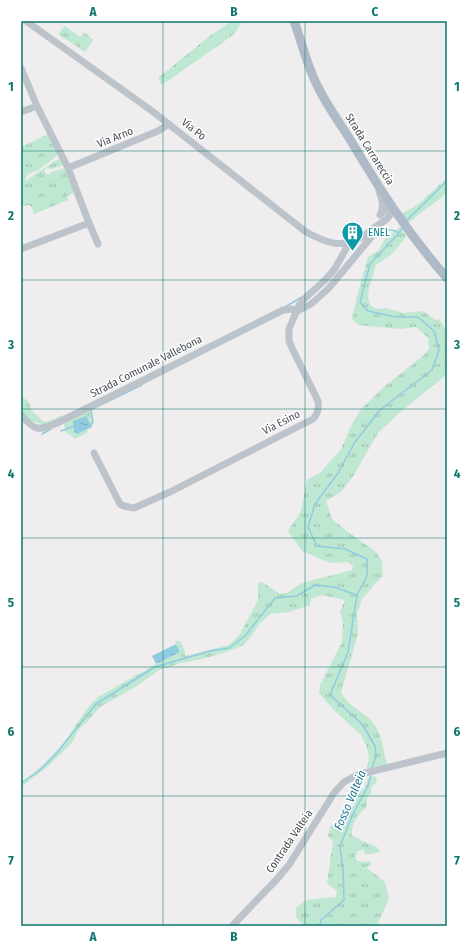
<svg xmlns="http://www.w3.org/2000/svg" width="468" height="947" viewBox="0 0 468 947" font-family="'Fira Sans Condensed',sans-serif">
<defs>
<pattern id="grass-tufts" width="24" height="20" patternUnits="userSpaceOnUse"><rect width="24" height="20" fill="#bfe8d2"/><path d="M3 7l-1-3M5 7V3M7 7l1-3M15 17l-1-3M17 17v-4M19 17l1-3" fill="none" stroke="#9dbead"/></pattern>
<pattern id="water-ripples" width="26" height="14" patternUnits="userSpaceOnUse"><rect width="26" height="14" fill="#91cbe0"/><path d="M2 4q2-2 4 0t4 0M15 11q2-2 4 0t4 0" fill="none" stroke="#78a7b8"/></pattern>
</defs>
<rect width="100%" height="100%" fill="#efeded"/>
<path fill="url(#grass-tufts)" d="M 232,21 L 242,21 L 236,32 L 229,38 L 162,85 L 158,78 L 211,35 Z
M 65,26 L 80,37 L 84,32 L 93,40 L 85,52 L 58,34 Z
M 48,134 L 58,155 L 36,172 L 35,171 L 27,175 L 25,181 L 60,158 L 63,165 L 51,169 L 48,168 L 45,169 L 45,173 L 47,174 L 49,174 L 51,172 L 65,168 L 74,193 L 67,196 L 68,200 L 34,214 L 31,206 L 28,205 L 21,207 L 21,147 Z
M 447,178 L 447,193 L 408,223 L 401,214 L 416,206 Z
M 400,227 L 407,236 L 391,255 L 376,265 L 369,288 L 368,298 L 371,306 L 376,309 L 386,308 L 404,313 L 423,311 L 435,320 L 439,319 L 447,331 L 447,370 L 446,375 L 398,414 L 378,433 L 352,478 L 341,492 L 326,501 L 332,519 L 348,532 L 375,551 L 382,561 L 383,576 L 375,584 L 362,599 L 357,614 L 358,634 L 341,692 C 346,704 360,710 370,719 C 382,731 383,750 387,765 L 367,769 L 369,756 L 366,745 L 361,735 L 334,710 L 319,693 L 320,685 L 342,642 L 343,621 L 340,612 L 345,600 L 322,595 L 311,599 L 310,605 L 289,612 L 271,614 L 260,623 L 249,639 L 242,646 L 223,653 L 202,659 L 181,663 L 159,670 L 137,686 L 100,707 L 87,722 L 79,729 L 72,743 L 46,768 L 21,787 L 21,783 L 45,763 L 62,745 L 76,725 L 89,706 L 98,697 L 156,664 L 180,652 L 175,641 L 180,641 L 184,649 L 185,656 L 229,645 L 240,634 L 258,600 L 258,583 L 262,582 L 280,594 L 287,593 L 302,583 L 352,570 L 353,566 L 347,562 L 330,563 L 302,551 L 288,531 L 301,511 L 307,480 L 321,472 L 341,449 L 352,424 L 361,409 L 385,386 L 424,355 L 429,348 L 428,338 L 416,327 L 400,329 L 358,325 L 352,319 L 357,296 L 368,257 L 379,250 L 384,240 Z
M 21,397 L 27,400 L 30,405 L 31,410 L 43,421 L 46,422 L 63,415 C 50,429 34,425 21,413 Z
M 91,409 L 94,423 L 92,427 L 86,416 L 77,434 L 86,429 L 88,432 L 75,439 L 71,435 L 66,433 L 63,421 Z
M 373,776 L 377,778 L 376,783 L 371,787 L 371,793 L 367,798 L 366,808 C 357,816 351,824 352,836 L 358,838 L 362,841 L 377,847 L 380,852 L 371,854 L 365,854 L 364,850 L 358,851 L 355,856 L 357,861 L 371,862 L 371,865 L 366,867 L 385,882 L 389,898 L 377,926 L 304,926 L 296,917 L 296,907 L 307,900 L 336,897 L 337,891 L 327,883 L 333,841 L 328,836 L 330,827 L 353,807 L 359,793 L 365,787 L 368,778 Z"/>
<path fill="url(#water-ripples)" d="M 86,416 L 92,427 L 77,434 L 74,432 L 73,421 Z
M 176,644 L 180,652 L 156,664 L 152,656 Z"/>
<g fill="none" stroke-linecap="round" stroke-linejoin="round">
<path stroke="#91cbe0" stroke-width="1.5" d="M 406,221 L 447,181
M 378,235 C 387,229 389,228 399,233
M 285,307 L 302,297
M 88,411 L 142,385
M 88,425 L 90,425 L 93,422 L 91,410
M 61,431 L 75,426
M 42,434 L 51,429
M 357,595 L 348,652 L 330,695 L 362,724 L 375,746 L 376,756 L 372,768
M 21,783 L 39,771 L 55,755 L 96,704 L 155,667 L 210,651 L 229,648 L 245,636 L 275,598 L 297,596 L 315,585 L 334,587 L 357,595 L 367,576 L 367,559 L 345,549 L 317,546 L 308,527 L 315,504 L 338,473 L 355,442 L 380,410 L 432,370 L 439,350 L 434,331 L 418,317 L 396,317 L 368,311 L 360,302 L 370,264 L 399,233 L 402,228
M 320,926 L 321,920 L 344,900 L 343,870 L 340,846 L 353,814 L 368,786 L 371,774"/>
<path stroke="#bcc3ca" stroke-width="7" d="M 26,21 L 152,111 L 306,232 C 325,242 340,249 361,238 C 366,235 369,231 374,228 C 382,222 389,220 393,209 C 386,207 384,211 380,215
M 21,68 L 37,106 L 68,168 L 89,223 L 98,244
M 21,112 L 37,106
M 68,168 L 158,131 L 169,124
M 379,191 C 382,199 384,205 381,213
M 21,249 L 89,223
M 296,312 L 311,304 L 328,289 L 378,229
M 21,415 C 35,431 38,431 57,423 L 142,381 L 283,310 L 292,309 L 296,312
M 94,453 L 120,504 L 124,506 L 134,508 L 170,492 L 313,419 C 318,414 319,408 318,401 L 292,348 L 289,341 L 289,329 L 299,305 L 304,299 L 325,280 L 334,270 L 350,242
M 232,926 L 278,878 L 289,865 L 334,793 L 344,782 L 357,775 L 447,753"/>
<path stroke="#afbac8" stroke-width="9" d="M 294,21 C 302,43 307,66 318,87 C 327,106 340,123 351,141 C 380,190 409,235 447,278"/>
</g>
<path fill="none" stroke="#0f766e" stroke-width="1" stroke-opacity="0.55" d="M 163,21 L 163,926M 305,21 L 305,926M 21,151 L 447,151M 21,280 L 447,280M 21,409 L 447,409M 21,538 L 447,538M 21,667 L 447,667M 21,796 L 447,796"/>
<defs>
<symbol id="building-pin" viewBox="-11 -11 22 30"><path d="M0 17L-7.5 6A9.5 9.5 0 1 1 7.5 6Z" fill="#0f9aa8" stroke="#fff"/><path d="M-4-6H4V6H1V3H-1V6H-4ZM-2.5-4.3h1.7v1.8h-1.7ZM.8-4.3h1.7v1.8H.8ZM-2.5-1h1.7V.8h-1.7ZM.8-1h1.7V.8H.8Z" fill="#fff"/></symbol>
</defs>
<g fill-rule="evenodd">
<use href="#building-pin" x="340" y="220" width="25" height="34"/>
</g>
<g text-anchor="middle" stroke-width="3" stroke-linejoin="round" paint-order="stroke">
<g font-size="11" fill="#474f57" stroke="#fff">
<text transform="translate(194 129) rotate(38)" y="4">Via Po</text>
<text transform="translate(115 137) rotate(-22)" y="4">Via Arno</text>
<text transform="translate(370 149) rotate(58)" y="4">Strada Carrareccia</text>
<text transform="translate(146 366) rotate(-27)" y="4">Strada Comunale Vallebona</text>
<text transform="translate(281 422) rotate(-27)" y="4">Via Esino</text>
<text transform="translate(289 841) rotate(-56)" y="4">Contrada Valteia</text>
</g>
<g font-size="11" fill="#0d838f" stroke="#fff" text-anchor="start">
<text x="368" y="236">ENEL</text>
</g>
<g font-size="12" font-style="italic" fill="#1d7595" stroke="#fff">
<text transform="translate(350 800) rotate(-67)" y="4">Fosso Valteia</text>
</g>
</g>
<rect width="468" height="947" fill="none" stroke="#ffffff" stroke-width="44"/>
<rect x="22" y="22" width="424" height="903" fill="none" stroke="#0f766e" stroke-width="1.5"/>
<g font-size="13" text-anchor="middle" font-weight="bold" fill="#0f766e">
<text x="93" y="16">A</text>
<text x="234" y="16">B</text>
<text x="375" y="16">C</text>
<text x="11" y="91">1</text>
<text x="457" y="91">1</text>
<text x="11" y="220">2</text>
<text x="457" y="220">2</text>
<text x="11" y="349">3</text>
<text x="457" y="349">3</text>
<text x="11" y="478">4</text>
<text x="457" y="478">4</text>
<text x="11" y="607">5</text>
<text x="457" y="607">5</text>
<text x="11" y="736">6</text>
<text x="457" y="736">6</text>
<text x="11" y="865">7</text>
<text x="457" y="865">7</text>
<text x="93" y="941">A</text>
<text x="234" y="941">B</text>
<text x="375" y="941">C</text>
</g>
</svg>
